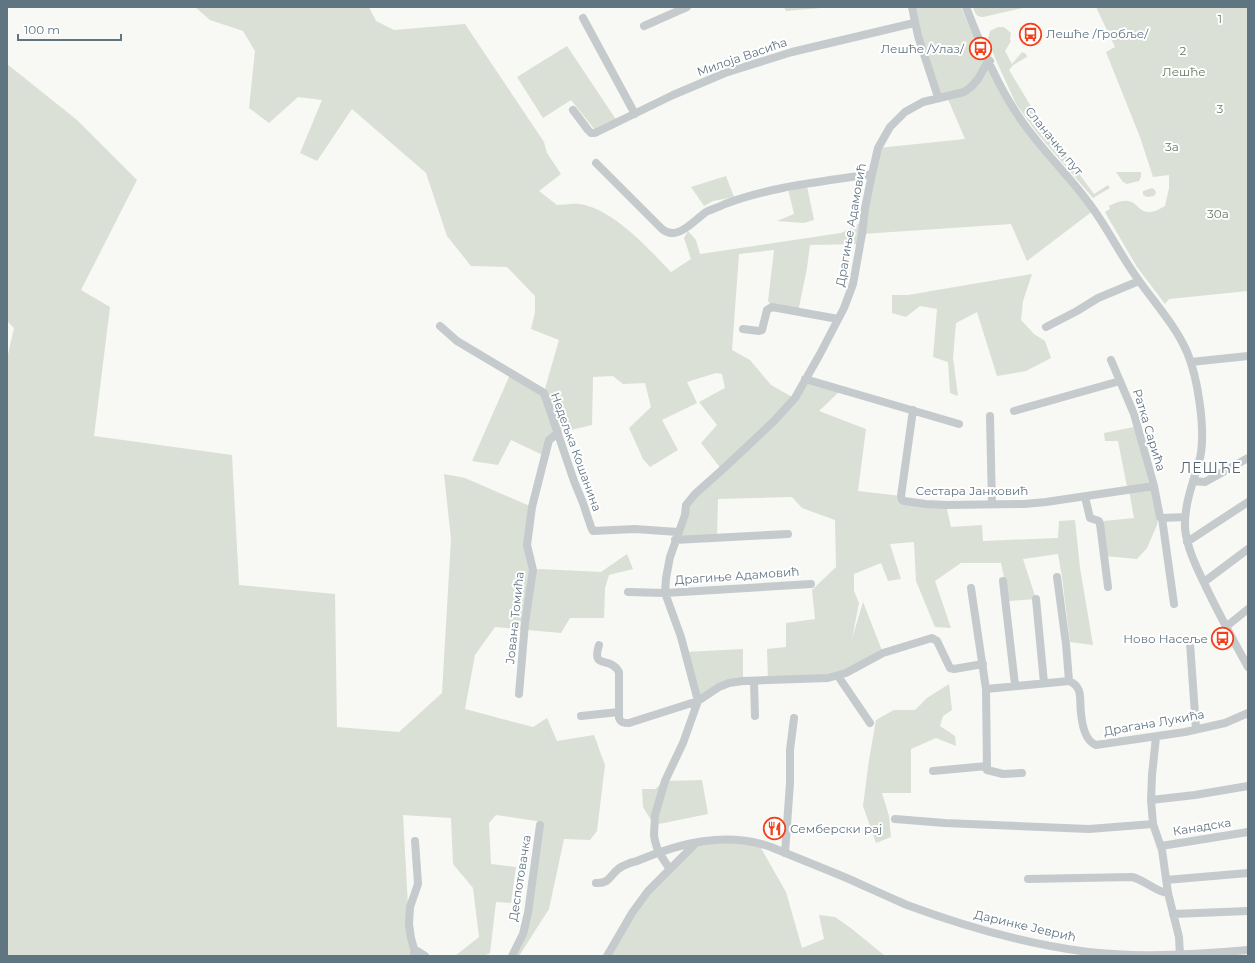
<svg xmlns="http://www.w3.org/2000/svg" width="1255" height="963" viewBox="0 0 1255 963" font-family="Montserrat,sans-serif">
<rect width="100%" height="100%" fill="#f8f8f5"/>
<path fill="#dae0d5" d="M 195,7 L 369,7 L 376,21 L 394,30 L 465,24 L 544,142 L 547,153 L 561,174 L 539,191 L 557,205 C 564,205 572,203 579,204 C 612,208 648,248 671,272 L 691,259 L 684,238 L 688,231 L 696,240 L 700,254 L 841,233 L 864,221 L 878,148 L 965,139 L 947,97 L 938,97 L 912,7 L 961,7 L 975,40 L 972,41 L 980,38 L 1006,97 L 1094,210 L 1027,261 L 1011,224 L 862,234 L 861,244 L 810,245 L 807,268 L 798,312 L 772,307 L 768,301 L 774,250 L 739,254 L 732,350 L 750,360 L 771,385 L 794,398 L 805,379 L 841,390 L 819,411 L 866,429 L 858,491 L 901,496 L 901,498 L 946,505 L 951,527 L 982,525 L 983,541 L 1058,538 L 1059,521 L 1075,520 L 1080,568 L 1093,645 L 1070,642 L 1062,577 L 1058,554 L 1023,559 L 1036,599 L 1009,601 L 1001,563 L 961,563 L 935,581 L 951,628 L 935,627 L 916,581 L 914,542 L 890,544 L 901,579 L 888,581 L 881,563 L 854,574 L 854,591 L 859,603 L 852,639 L 863,602 L 883,653 L 847,673 L 768,681 L 767,649 L 786,647 L 786,623 L 815,619 L 812,590 L 836,567 L 835,520 L 802,508 L 792,497 L 718,499 L 717,537 L 675,540 L 686,505 L 722,470 L 701,443 L 717,425 L 699,402 L 725,388 L 722,374 L 716,373 L 687,382 L 697,403 L 662,420 L 678,450 L 650,467 L 643,459 L 629,428 L 651,407 L 645,383 L 623,384 L 613,376 L 593,377 L 592,425 L 558,433 L 545,456 L 511,440 L 498,465 L 472,461 L 512,370 L 544,392 L 559,340 L 531,329 L 535,312 L 535,296 L 507,267 L 471,266 L 447,236 L 426,173 L 352,109 L 317,161 L 300,153 L 322,100 L 298,97 L 269,123 L 249,108 L 255,51 L 243,31 L 210,20 Z
M 784,7 L 821,7 L 821,8 L 786,11 Z
M 973,7 L 1027,7 L 983,17 C 976,17 975,13 973,7 Z
M 1096,7 L 1248,7 L 1248,291 L 1169,299 L 1165,304 L 1137,267 L 1106,214 L 1105,212 L 1110,209 L 1109,206 C 1117,202 1128,197 1136,205 C 1139,208 1142,211 1147,212 C 1153,213 1160,209 1165,206 L 1169,188 L 1169,175 L 1153,177 L 1140,137 L 1106,52 L 1115,47 Z
M 998,27 L 1004,27 L 1011,33 L 1010,40 L 1011,41 L 1005,51 L 1012,64 L 1022,52 L 1026,54 L 1027,57 L 1013,65 L 1009,70 L 1038,118 L 1094,194 L 1108,185 L 1110,188 L 1093,198 L 1037,133 L 1016,104 L 995,58 L 988,39 L 990,31 Z
M 567,46 L 617,121 L 595,130 L 571,100 L 543,118 L 517,77 Z
M 7,64 L 77,120 L 137,180 L 81,290 L 110,307 L 94,436 L 232,455 L 239,585 L 335,594 L 337,727 L 399,732 L 442,693 L 451,539 L 444,474 L 465,478 L 532,507 L 527,545 L 533,570 L 540,569 L 601,572 L 627,554 L 633,569 L 609,575 L 605,588 L 604,618 L 570,618 L 561,633 L 495,627 L 475,655 L 465,709 L 533,727 L 547,718 L 557,741 L 594,735 L 605,765 L 597,831 L 590,840 L 564,839 L 549,909 L 519,956 L 515,956 L 528,905 L 543,822 L 496,815 L 489,823 L 491,864 L 516,867 L 511,903 L 496,902 L 490,953 L 484,956 L 455,956 L 479,937 L 473,888 L 453,864 L 451,818 L 403,815 L 409,924 L 417,956 L 7,956 L 7,359 L 14,328 L 7,321 Z
M 1116,172 L 1141,172 L 1141,177 L 1139,181 L 1127,184 L 1123,182 Z
M 726,176 L 734,197 L 713,201 L 704,206 L 691,187 Z
M 807,186 L 814,220 L 804,223 L 777,221 L 794,214 L 788,189 Z
M 1152,188 L 1155,190 L 1156,193 L 1154,196 L 1147,197 L 1143,195 L 1143,191 Z
M 1032,274 L 1023,301 L 1021,320 L 1034,334 L 1045,341 L 1051,358 L 1026,371 L 997,376 L 977,312 L 956,323 L 953,358 L 958,396 L 950,393 L 948,362 L 933,357 L 937,309 L 920,306 L 906,317 L 892,313 L 892,295 L 908,295 Z
M 1134,427 L 1149,484 L 1127,487 L 1118,441 L 1105,441 L 1104,433 Z
M 1154,486 L 1159,515 L 1157,525 L 1147,548 L 1137,559 L 1105,556 L 1100,524 L 1104,521 L 1134,518 L 1129,490 Z
M 743,649 L 743,681 L 729,683 L 698,701 L 686,652 Z
M 949,684 L 952,710 L 943,716 L 940,726 L 955,736 L 956,746 L 936,738 L 911,749 L 911,793 L 882,793 L 889,816 L 891,837 L 876,843 L 863,806 L 869,760 L 876,720 L 894,710 L 915,710 L 927,698 Z
M 702,780 L 708,814 L 654,825 L 643,807 L 642,789 L 655,789 L 665,781 Z
M 695,843 L 758,843 L 786,892 L 802,948 L 824,939 L 819,915 L 835,917 L 852,929 L 885,956 L 607,956 L 632,913 Z"/>
<g fill="none" stroke-linecap="round" stroke-linejoin="round">
<path stroke="#c5cacd" stroke-width="8" d="M 912,7 L 918,36 L 938,97
M 966,7 C 981,46 999,90 1024,124 C 1044,152 1068,175 1088,202 C 1106,225 1118,251 1135,275 C 1152,300 1174,323 1187,352 C 1198,378 1206,431 1200,458 C 1194,481 1184,503 1185,528 C 1187,549 1197,568 1206,587 C 1219,614 1233,640 1248,667
M 583,18 L 635,114
M 644,26 L 687,7
M 573,110 L 588,130 L 591,133 L 595,133 L 673,95 L 725,73 L 792,52 L 914,23
M 596,163 L 662,229 C 677,242 693,221 706,212 C 712,209 719,207 725,204 C 772,186 822,182 872,174
M 440,326 L 457,341 L 544,393 L 574,481 L 583,503 L 591,527 L 593,531 L 635,529 L 678,532
M 1046,327 L 1077,311 L 1098,298 L 1139,281
M 743,329 L 759,331 L 762,330 L 767,310 L 772,307 L 838,319
M 1111,360 L 1134,414 L 1154,486 L 1160,517 L 1162,518 L 1185,517
M 1191,362 L 1248,356
M 805,379 L 959,424
M 913,410 L 901,496 L 902,500 L 904,501 L 926,504 L 946,505 L 1024,504 L 1046,502 L 1154,486
M 1014,411 L 1120,381
M 990,416 L 992,504
M 1193,481 L 1205,482 L 1248,458
M 1085,497 L 1090,518 L 1099,521 L 1100,524 L 1108,587
M 1162,518 L 1174,604
M 675,540 L 788,534
M 1187,542 L 1248,502
M 1057,577 L 1066,644 L 1069,681
M 1003,581 L 1015,685
M 1204,582 L 1248,549
M 971,588 L 986,689
M 628,592 L 665,593 L 811,584
M 1036,599 L 1044,683
M 1227,626 L 1248,609
M 1190,643 L 1196,729
M 599,645 C 591,671 610,655 619,672 L 619,718 C 621,723 624,723 629,723 L 698,701 L 719,687 L 729,683 L 743,681 L 828,678 L 846,673 L 883,653 L 932,638 L 937,641 L 950,668 L 954,669 L 983,664
M 838,676 L 870,723
M 754,681 L 755,716
M 519,694 L 525,623 L 533,570 L 527,545 L 532,507 L 549,440 L 558,433
M 581,716 L 619,712
M 1156,737 L 1152,775 L 1151,800 L 1153,824 L 1162,850 L 1168,893 L 1179,937 L 1180,955
M 933,771 L 987,766
M 1022,773 L 1003,774 L 987,770 L 986,689 L 1069,681 C 1084,687 1079,701 1081,713 C 1082,724 1085,741 1096,745 L 1185,732 L 1225,723 L 1248,713
M 1151,800 L 1195,795 L 1248,786
M 895,819 L 945,823 L 1089,829 L 1153,824
M 1161,846 L 1248,832
M 785,853 L 790,783 L 790,750 L 794,718
M 669,868 L 658,851 L 655,841 L 654,835 L 655,815 L 665,781 L 683,743 L 698,701 L 681,637 L 665,593 L 666,578 L 670,557 L 685,515 L 686,505 L 695,494 L 722,470 L 774,421 L 795,398 L 820,354 L 844,308 L 853,284 L 862,234 L 865,208 L 872,174 L 878,148 L 890,127 L 905,112 L 923,102 L 964,92 L 971,87 L 978,79 L 987,63 L 990,61
M 1028,879 L 1132,877 C 1145,880 1156,892 1168,893
M 1166,880 L 1248,873
M 596,883 C 612,884 610,872 623,866 C 627,864 632,862 637,861 C 680,843 725,831 771,847 C 797,858 823,868 849,879 C 869,888 888,897 907,905 C 966,927 1026,944 1088,952 C 1141,958 1195,955 1248,950
M 1173,914 L 1248,911
M 415,952 L 411,938 L 409,924 L 410,907 L 418,884 L 415,841
M 414,956 L 414,953 L 417,951 L 425,956
M 512,956 L 523,934 L 528,913 L 540,825
M 607,956 L 632,913 L 648,891 L 695,844"/>
</g>
<defs>
<symbol id="bus-ring" viewBox="-11 -11 22 22"><circle r="9.5" fill="#fff" stroke="#f1411c" stroke-width="1.5"/><path d="M-5-6H5V4H4V6H2V4H-2V6H-4V4H-5ZM-3.5-4V0h7V-4ZM-3.5 1.2v1.5H-2V1.2ZM2 1.2v1.5H3.5V1.2Z" fill="#f1411c"/></symbol>
<symbol id="restaurant-ring" viewBox="-11 -11 22 22"><circle r="9.5" fill="#fff" stroke="#f1411c" stroke-width="1.5"/><path d="M-5-6h1v4h1v-4h1v4h1v-4h1v5L-1.5 .5V6h-2V.5L-5-1ZM5-6V6H3V1.5H1.5Q1.5-4 5-6Z" fill="#f1411c"/></symbol>
</defs>
<g fill-rule="evenodd">
<use href="#bus-ring" x="1018" y="22" width="25" height="25"/>
<use href="#bus-ring" x="968" y="36" width="25" height="25"/>
<use href="#bus-ring" x="1210" y="626" width="25" height="25"/>
<use href="#restaurant-ring" x="762" y="816" width="25" height="25"/>
</g>
<g text-anchor="middle" stroke-width="4" stroke-linejoin="round" paint-order="stroke">
<g font-size="12" fill="#667a60" stroke="#fff">
<text x="1220" y="23">1</text>
<text x="1183" y="55">2</text>
<text x="1184" y="76">Лешће</text>
<text x="1220" y="113">3</text>
<text x="1172" y="151">3a</text>
<text x="1218" y="218">30a</text>
</g>
<g font-size="12" fill="#607582" stroke="#fff" text-anchor="start">
<text x="1046" y="38">Лешће /Гробље/</text>
<text x="964" y="53" text-anchor="end">Лешће /Улаз/</text>
<text x="1208" y="643" text-anchor="end">Ново Насеље</text>
<text x="790" y="833">Семберски рај</text>
</g>
<g font-size="12" fill="#607582" stroke="#fff">
<text transform="translate(742 57) rotate(-19)" y="4">Милоја Васића</text>
<text transform="translate(1054 141) rotate(51)" y="4">Сланачки пут</text>
<text transform="translate(851 225) rotate(-80)" y="4">Драгиње Адамовић</text>
<text transform="translate(1149 430) rotate(73)" y="4">Ратка Сарића</text>
<text transform="translate(576 452) rotate(70)" y="4">Недељка Кошанина</text>
<text x="972" y="495">Сестара Јанковић</text>
<text transform="translate(737 576) rotate(-4)" y="4">Драгиње Адамовић</text>
<text transform="translate(515 618) rotate(-84)" y="4">Јована Томића</text>
<text transform="translate(1154 723) rotate(-10)" y="4">Драгана Лукића</text>
<text transform="translate(1202 827) rotate(-9)" y="4">Канадска</text>
<text transform="translate(520 878) rotate(-81)" y="4">Деспотовачка</text>
<text transform="translate(1025 926) rotate(13)" y="4">Даринке Јеврић</text>
</g>
<g font-size="14" letter-spacing="1" fill="#53636d" stroke="#fff">
<text x="1211" y="473">ЛЕШЋЕ</text>
</g>
</g>
<rect width="1255" height="963" fill="none" stroke="#607582" stroke-width="16"/>
<path d="M18 34v6h103v-6" fill="none" stroke="#607582" stroke-width="2"/>
<text x="24" y="34" font-size="12" fill="#607582" stroke="#ffffff" stroke-width="3" paint-order="stroke">100 m</text>
</svg>
